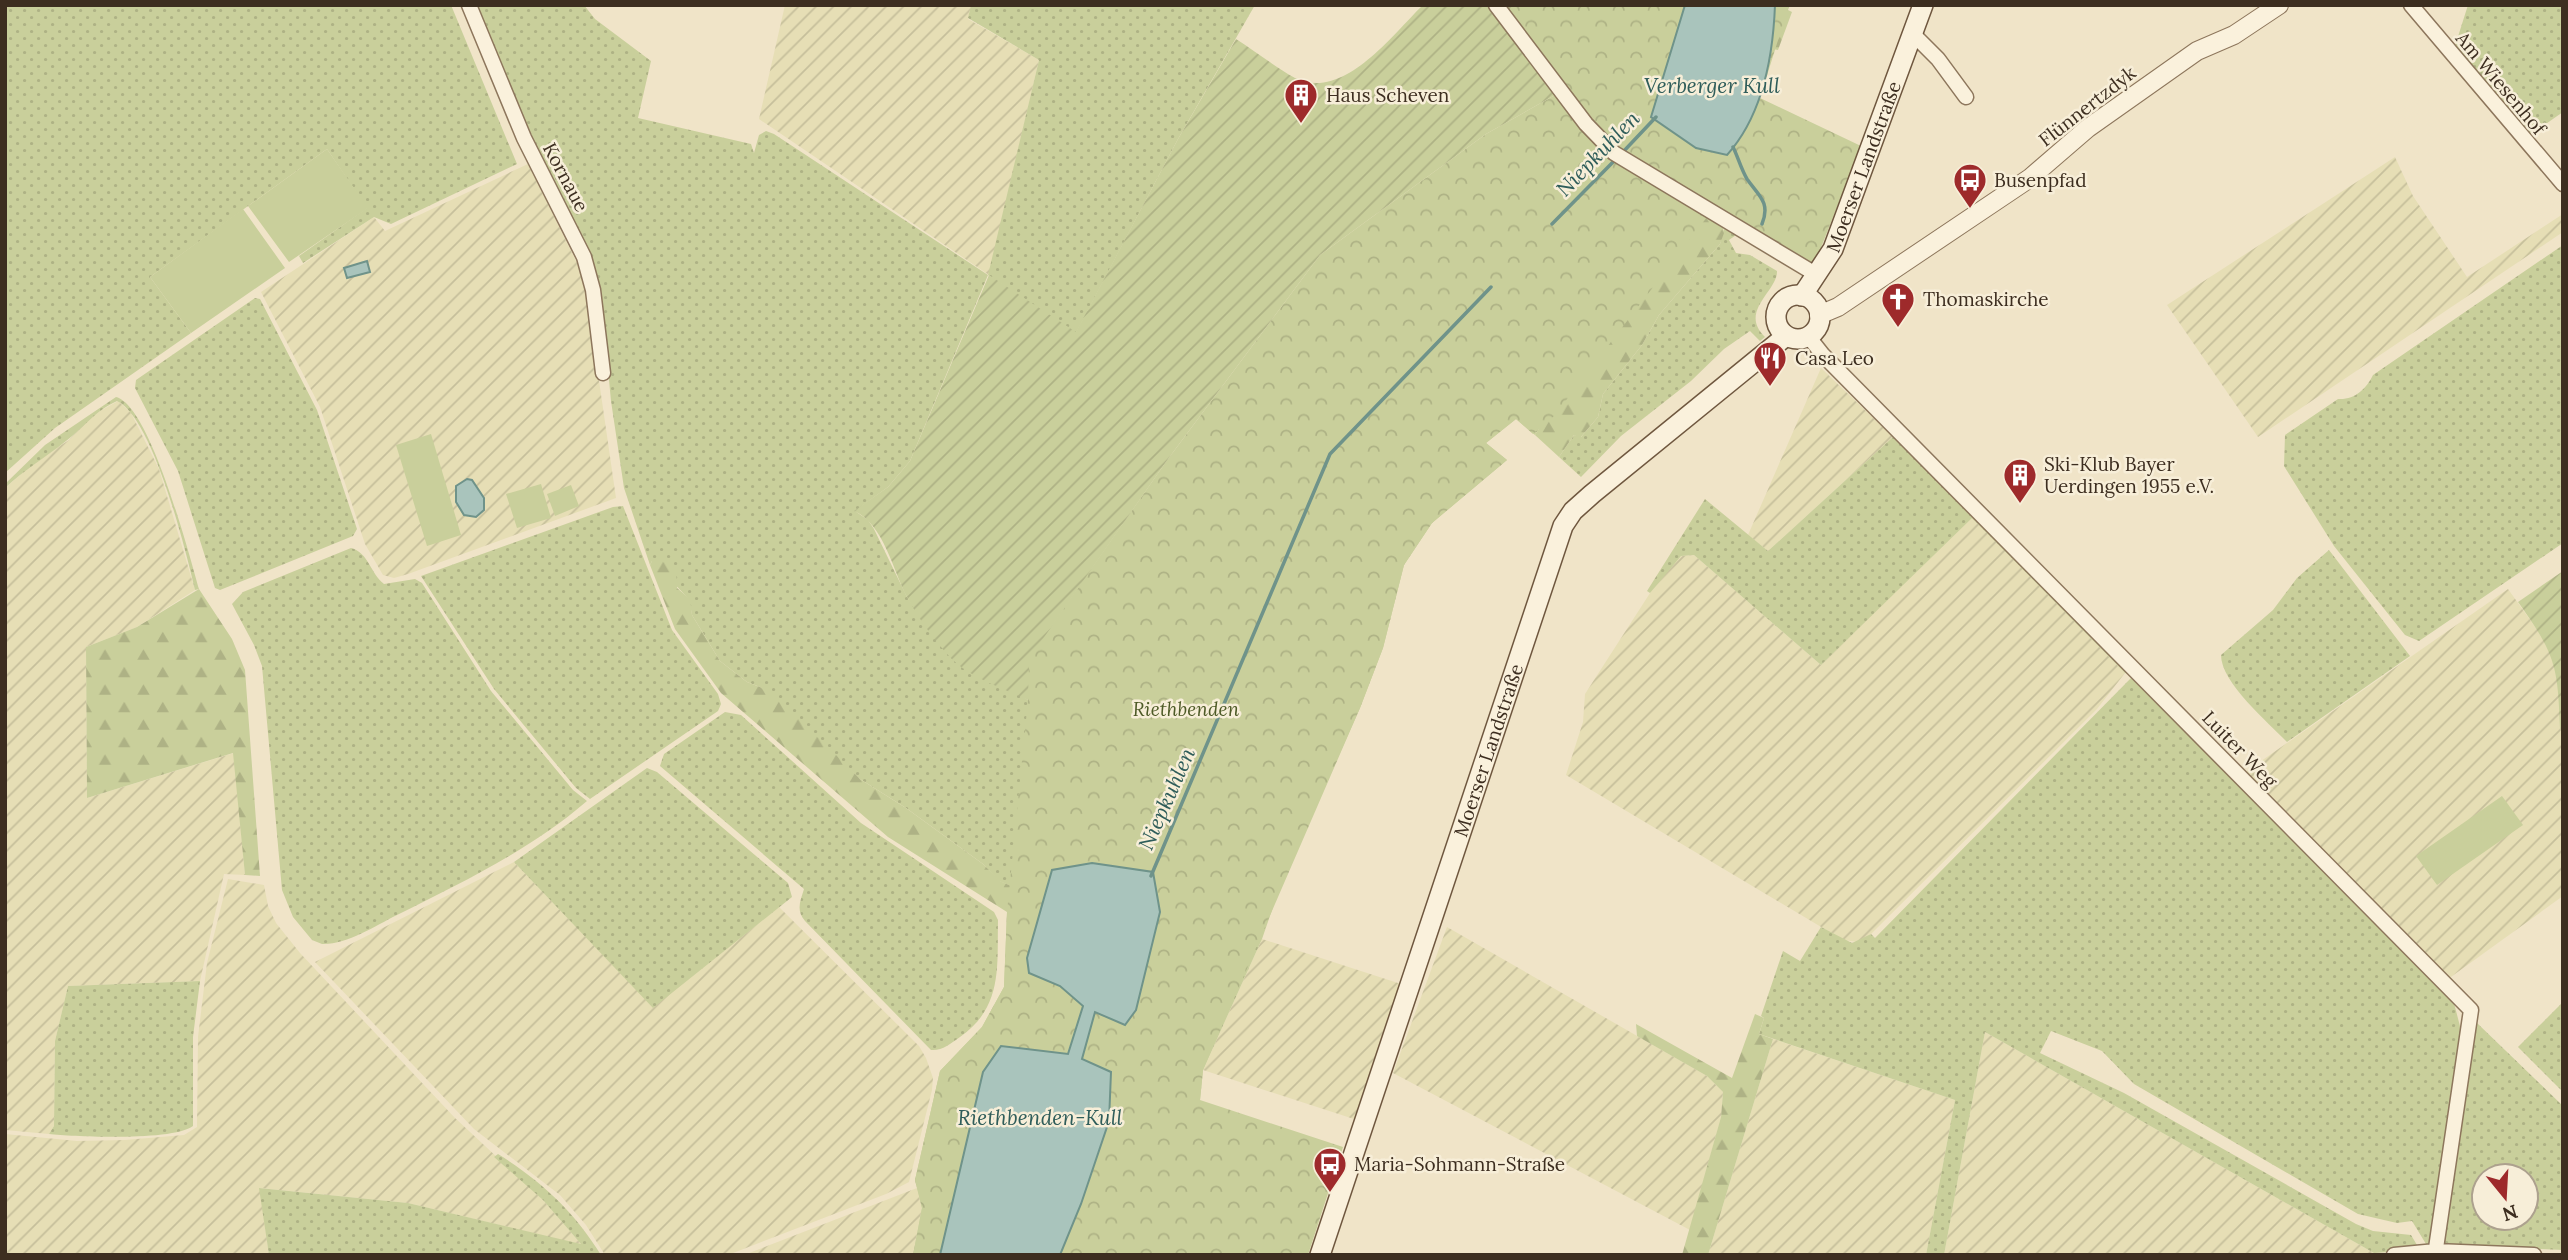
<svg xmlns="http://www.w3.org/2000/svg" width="2568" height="1260" viewBox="0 0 2568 1260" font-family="Lora,serif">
<defs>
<pattern id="farmland-furrows" width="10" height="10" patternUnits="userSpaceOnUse" patternTransform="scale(1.75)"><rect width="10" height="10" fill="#e6deb5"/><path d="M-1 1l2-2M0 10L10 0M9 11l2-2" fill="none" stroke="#c6bf9b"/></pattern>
<pattern id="grass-dots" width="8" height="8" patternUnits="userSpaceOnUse" patternTransform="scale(1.75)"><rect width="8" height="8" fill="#c9cf9b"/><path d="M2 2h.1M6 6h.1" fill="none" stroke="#aeb285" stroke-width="1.8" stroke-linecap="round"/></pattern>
<pattern id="forest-firs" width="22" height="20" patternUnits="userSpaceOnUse" patternTransform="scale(1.75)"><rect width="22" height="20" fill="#c9cf9b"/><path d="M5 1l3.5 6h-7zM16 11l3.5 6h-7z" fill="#aeb285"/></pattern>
<pattern id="park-crowns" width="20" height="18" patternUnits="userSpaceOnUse" patternTransform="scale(1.75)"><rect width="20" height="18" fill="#c9cf9b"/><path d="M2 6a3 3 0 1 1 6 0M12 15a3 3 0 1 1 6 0" fill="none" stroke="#aeb285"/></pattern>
<pattern id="garden-furrows" width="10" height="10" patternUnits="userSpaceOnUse" patternTransform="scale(1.75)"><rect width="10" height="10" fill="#c9cf9b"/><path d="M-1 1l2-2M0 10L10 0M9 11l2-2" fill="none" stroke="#aeb285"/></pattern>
</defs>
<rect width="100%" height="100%" fill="#f0e4c8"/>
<path fill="url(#farmland-furrows)" d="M 785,5 L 971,5 L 968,19 L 1039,60 L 989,275 L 759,119 Z
M 2395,157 L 2413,196 L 2467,277 L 2563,214 L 2563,232 L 2258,437 L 2167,305 Z
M 528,164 L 584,277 L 616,498 L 408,574 L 394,578 L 383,575 L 365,544 L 320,407 L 261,292 L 374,217 L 385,231 Z
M 1821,368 L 1893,437 L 1768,551 L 1748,535 Z
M 118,401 L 131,413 L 159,469 L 195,590 L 137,627 L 86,647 L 87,798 L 234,753 L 245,875 L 224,874 L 200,981 L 68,986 L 55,1041 L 54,1126 L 49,1134 L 5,1130 L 5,488 L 35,462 L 69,440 L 93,415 Z
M 1972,517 L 2125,673 L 2097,709 L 1871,934 L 1858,942 L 1843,940 L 1566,775 L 1583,722 L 1585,694 L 1661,576 L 1681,556 L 1694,555 L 1821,665 Z
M 2508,589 L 2548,645 L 2558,680 L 2563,745 L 2563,896 L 2448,979 L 2244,773 Z
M 514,862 L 653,1007 L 779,907 L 919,1046 L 926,1058 L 933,1078 L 932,1090 L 909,1182 L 886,1194 L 728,1255 L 605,1255 L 586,1225 L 560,1195 L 474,1129 L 315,962 Z
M 228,879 L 264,885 L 268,906 L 276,923 L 300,953 L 455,1118 L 543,1200 L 582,1245 L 408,1203 L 260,1188 L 269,1255 L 5,1255 L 5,1134 L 77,1141 L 125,1140 L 184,1135 L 197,1127 L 198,1037 L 207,963 Z
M 1447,927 L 1707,1076 L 1723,1092 L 1721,1117 L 1690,1230 L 1393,1073 Z
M 1262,939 L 1401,984 L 1357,1120 L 1203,1070 Z
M 1985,1032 L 2374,1253 L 1944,1255 Z
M 1773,1039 L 1955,1100 L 1926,1255 L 1708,1255 Z
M 917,1188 L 922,1208 L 913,1255 L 744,1255 Z"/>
<path fill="url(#grass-dots)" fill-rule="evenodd" d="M 5,5 L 451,5 L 517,164 L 391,224 L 374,217 L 303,263 L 299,256 L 367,208 L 327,149 L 150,277 L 191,333 L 55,428 L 5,473 Z
M 473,5 L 584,5 L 595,19 L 651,61 L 638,118 L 751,144 L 754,153 L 759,135 L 766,131 L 774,134 L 988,275 L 1039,60 L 968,18 L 971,5 L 1255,5 L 1178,139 L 1076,333 L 988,275 L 910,461 L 888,487 L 855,511 L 868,520 L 874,529 L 907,597 L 934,637 L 1028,700 L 1168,459 L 1551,408 L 1535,435 L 1516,419 L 1486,443 L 1507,460 L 1432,523 L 1404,565 L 1383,648 L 1360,708 L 1280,887 L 1262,939 L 1203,1070 L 1200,1100 L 1011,886 L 999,881 L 983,864 L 906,808 L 860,779 L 760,687 L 747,682 L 720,661 L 692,615 L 689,599 L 652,561 L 650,565 L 624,488 L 611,401 L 602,306 L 589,256 L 495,59 Z
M 2468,5 L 2563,5 L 2563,112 L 2530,135 L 2455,46 Z
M 1724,229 L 1736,235 L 1729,240 L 1736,253 L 1750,255 L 1777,271 C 1778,291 1738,311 1765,337 L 1760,341 L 1750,331 L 1724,349 L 1691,381 L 1621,436 L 1581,477 L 1559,457 L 1574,435 L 1581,437 L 1598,417 L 1603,394 L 1642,345 L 1659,315 L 1720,244 Z
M 2563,245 L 2563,543 L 2419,641 L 2405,635 L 2334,546 L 2284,466 L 2285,435 L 2338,399 C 2355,400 2366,389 2373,375 Z
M 255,298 L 260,299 L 317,410 L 357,529 L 353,536 L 220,590 L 215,588 L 178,471 L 135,388 L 136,380 Z
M 116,397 C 150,405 189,554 199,589 L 195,590 C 186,551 153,418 117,401 C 92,413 86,426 66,441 C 46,457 24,470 5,488 L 5,484 L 45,445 Z
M 1893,437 L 2132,675 L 2125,673 L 1972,518 L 1821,665 L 1694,555 L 1681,556 L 1650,593 L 1647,591 L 1705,499 L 1768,551 Z
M 623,506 L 672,630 L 718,694 L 721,704 L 718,711 L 590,799 L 576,788 L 494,689 L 421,576 L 613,507 Z
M 351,548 C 369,553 370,573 384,584 L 415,579 L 422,583 L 491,691 L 573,790 L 587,801 C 530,850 463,882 397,915 C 375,926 346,945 322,944 L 312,940 L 293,917 L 282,890 L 262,666 L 254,645 L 232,604 L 243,592 Z
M 2329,550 L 2410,656 L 2287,742 C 2268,722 2221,683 2221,655 L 2273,610 L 2297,578 Z
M 2131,678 L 2337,881 L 2454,1003 L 2462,1034 L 2432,1245 L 2426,1244 L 2412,1221 L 2397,1223 L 2358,1214 L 2134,1084 L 2102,1051 L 2051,1031 L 2040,1053 L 2124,1093 L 2356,1224 L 2373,1231 L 2411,1235 L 2420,1250 L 2374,1253 L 1985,1032 L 1944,1255 L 1926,1255 L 1955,1100 L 1759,1034 L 1764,1018 L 1761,1016 L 1783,951 L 1800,961 L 1821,927 L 1852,943 L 1871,934 L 1875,938 Z
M 725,712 L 741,715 L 861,823 L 994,912 L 998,920 C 997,967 1003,1007 960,1037 C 950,1044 942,1051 931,1050 L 805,921 C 796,910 800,902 804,889 L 660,766 L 664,754 Z
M 647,768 L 657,772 L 788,883 L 792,897 L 653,1008 L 514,862 Z
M 200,981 L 193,1037 L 193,1126 C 174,1141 76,1137 49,1134 L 54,1126 L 55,1041 L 68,986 Z
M 2563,1002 L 2563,1092 L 2518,1047 Z
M 2477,1023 L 2563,1106 L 2563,1250 L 2443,1245 L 2472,1028 ZM 2484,1176 L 2526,1176 L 2526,1218 L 2484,1218 Z
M 498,1154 C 541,1181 574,1211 601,1255 L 269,1255 L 259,1188 L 408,1203 L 581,1244 L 543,1200 L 494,1157 Z"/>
<path fill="url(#forest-firs)" d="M 1775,5 L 1790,5 L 1788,10 L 1792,12 L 1778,50 L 1773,49 Z
M 1705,214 L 1722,224 L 1724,233 L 1720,244 L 1659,315 L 1642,345 L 1603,394 L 1598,417 L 1580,438 L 1574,435 L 1559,457 L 1535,435 L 1551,408 Z
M 662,558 C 674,567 678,573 677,588 L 690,599 L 692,615 L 720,661 L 747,682 L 760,687 L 790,709 L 860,779 L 906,808 L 983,864 L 1000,881 L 1011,886 L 1052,870 L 940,1255 L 913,1255 L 922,1208 L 915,1180 L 940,1071 L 982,1027 L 1004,987 L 1007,912 L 888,837 L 721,693 L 675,629 L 650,565 L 652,561 Z
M 199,589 L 232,639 L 245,670 L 260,876 L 245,875 L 233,753 L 87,798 L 86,647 L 137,627 Z
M 1755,1014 L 1764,1018 L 1759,1034 L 1773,1039 L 1708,1255 L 1682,1255 L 1721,1117 L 1723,1092 L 1707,1076 L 1637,1036 L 1636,1024 L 1732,1078 Z"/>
<path fill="url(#park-crowns)" d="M 1487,5 L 1789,5 L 1760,98 L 1861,146 L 1813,268 L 1714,208 L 1554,416 L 1533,434 L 1516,419 L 1486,443 L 1507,460 L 1432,523 L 1404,565 L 1383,648 L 1360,708 L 1203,1070 L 1200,1100 L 1343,1147 L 1308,1255 L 913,1255 L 922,1208 L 915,1180 L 940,1071 L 982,1027 L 1004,987 L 1007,912 L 1028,700 L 1028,659 L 1168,459 L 1320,255 L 1486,134 L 1555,95 Z"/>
<path fill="url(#garden-furrows)" d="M 1423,5 L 1487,5 L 1555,95 L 1486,134 L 1320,255 L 1168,459 L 1029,659 L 1028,700 C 1003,688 967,677 948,655 C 933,638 918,618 907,597 C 893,571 884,524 854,511 L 888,487 L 910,461 L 989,275 L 1076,332 L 1178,139 L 1236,39 C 1255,51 1275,67 1295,78 C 1343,102 1392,35 1423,5 Z
M 2563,571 L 2563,725 L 2560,729 C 2558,665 2555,654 2518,602 Z"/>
<path fill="#c9cf9b" d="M 327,149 L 368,208 L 289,262 L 248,206 Z
M 243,209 L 285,268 L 191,333 L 150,277 Z
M 431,434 L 461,535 L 427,546 L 396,445 Z
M 541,484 L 551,518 L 517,528 L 506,494 Z
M 571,485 L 579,506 L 555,516 L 547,494 Z
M 2502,796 L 2523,825 L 2437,885 L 2416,856 Z"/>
<path fill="#a9c4bc" stroke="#6f938a" stroke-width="2" d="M 1685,5 L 1775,5 C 1773,58 1763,115 1727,155 L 1696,148 L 1651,117 Z
M 367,261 L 370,272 L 347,278 L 344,268 Z
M 467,479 L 472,480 L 484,498 L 484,510 L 476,517 L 464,515 L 456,502 L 456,486 Z
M 1092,863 L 1153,872 L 1160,912 L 1136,1010 L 1125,1025 L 1095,1012 L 1082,1059 L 1111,1072 L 1109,1121 L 1081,1204 L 1060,1255 L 940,1255 L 983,1072 L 1001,1046 L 1068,1054 L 1083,1006 L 1060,986 L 1029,973 L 1027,958 L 1052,870 Z"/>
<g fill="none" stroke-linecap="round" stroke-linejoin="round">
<path stroke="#6f938a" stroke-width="3.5" d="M 1733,147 C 1738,157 1741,169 1747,179 C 1758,195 1771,202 1762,224
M 1623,152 L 1656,117
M 1552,224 L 1615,160
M 1151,876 L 1330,454 L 1491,287"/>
<defs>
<path id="minor" d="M 469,5 L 524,138 L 584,257 L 593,290 L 603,373
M 1496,5 L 1586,124 L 1614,153 L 1817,275
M 2411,5 L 2563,184
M 1913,34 L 1938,59 L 1966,97
M 1808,336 L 1823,355 L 2471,1010 L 2435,1255
M 2394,1255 L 2436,1251 L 2534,1255"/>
<path id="tertiary" d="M 1819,315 L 1838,307 L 2030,178 L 2088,128 L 2197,51 L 2234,35 L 2279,5"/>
<g id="secondary">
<circle cx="1798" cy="317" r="22"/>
<path id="s1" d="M 1802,296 L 1833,249 L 1923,5"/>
<path id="s2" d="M 1320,1255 L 1563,526 L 1573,511 L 1592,494 L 1786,336"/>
</g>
</defs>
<use href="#minor" stroke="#8d765c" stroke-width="17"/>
<use href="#tertiary" stroke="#8d765c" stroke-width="20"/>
<use href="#secondary" stroke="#6f573f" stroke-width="22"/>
<use href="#minor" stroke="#faf1dc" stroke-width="14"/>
<use href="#tertiary" stroke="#faf1dc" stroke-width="18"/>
<use href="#secondary" stroke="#faf1dc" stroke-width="19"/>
</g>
<defs>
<symbol id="building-pin" viewBox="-11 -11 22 30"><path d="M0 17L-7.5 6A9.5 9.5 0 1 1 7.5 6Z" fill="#9e2a2b" stroke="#f7eed8"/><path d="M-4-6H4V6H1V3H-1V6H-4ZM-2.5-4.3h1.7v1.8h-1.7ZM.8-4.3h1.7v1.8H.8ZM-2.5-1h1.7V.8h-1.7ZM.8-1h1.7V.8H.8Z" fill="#fff"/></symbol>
<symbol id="bus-pin" viewBox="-11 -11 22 30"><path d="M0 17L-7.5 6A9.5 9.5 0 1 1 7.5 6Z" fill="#9e2a2b" stroke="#f7eed8"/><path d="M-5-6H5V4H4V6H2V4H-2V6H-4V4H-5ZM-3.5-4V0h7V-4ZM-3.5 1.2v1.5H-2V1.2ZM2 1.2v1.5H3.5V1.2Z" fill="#fff"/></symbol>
<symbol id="church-pin" viewBox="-11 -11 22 30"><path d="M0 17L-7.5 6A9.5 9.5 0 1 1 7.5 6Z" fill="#9e2a2b" stroke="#f7eed8"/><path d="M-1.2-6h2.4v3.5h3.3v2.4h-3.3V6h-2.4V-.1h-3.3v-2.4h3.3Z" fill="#fff"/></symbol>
<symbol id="restaurant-pin" viewBox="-11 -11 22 30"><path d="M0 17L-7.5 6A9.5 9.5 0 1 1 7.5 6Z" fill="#9e2a2b" stroke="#f7eed8"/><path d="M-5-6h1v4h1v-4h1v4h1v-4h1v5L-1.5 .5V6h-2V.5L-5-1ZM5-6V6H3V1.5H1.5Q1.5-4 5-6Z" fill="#fff"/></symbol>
</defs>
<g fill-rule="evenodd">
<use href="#building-pin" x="1282" y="76" width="38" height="52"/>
<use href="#bus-pin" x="1951" y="161" width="38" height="52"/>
<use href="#church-pin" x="1879" y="280" width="38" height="52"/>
<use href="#restaurant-pin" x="1751" y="339" width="38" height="52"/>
<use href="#building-pin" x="2001" y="456" width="38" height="52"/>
<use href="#bus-pin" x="1311" y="1145" width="38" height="52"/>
</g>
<g text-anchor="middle" stroke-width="5" stroke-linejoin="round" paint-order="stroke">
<g font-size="19" fill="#3d2e20" stroke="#f7eed8">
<text transform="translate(2501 83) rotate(50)" y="7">Am Wiesenhof</text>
<text transform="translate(2087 106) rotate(-38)" y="7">Flünnertzdyk</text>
<text dy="7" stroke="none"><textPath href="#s1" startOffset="144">Moerser Landstraße</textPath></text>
<text transform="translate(566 177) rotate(62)" y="7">Kornaue</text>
<text transform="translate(2240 749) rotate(46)" y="7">Luiter Weg</text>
<text dy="7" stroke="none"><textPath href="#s2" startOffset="532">Moerser Landstraße</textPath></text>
</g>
<g font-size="19" fill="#3d2e20" stroke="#f7eed8" text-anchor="start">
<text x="1326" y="102">Haus Scheven</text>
<text x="1994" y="187">Busenpfad</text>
<text x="1923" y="306">Thomaskirche</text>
<text x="1795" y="365">Casa Leo</text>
<text x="2044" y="471">Ski-Klub Bayer<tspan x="2044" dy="22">Uerdingen 1955 e.V.</tspan></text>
<text x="1354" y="1171">Maria-Sohmann-Straße</text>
</g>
<g font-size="19" font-style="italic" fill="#4d5a26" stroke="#f7eed8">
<text x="1186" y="716">Riethbenden</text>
</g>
<g font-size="21" font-style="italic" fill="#2f5d5a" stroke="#f7eed8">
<text x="1712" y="93">Verberger Kull</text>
<text transform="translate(1598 154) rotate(-46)" y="7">Niepkuhlen</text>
<text transform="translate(1167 799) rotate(-66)" y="7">Niepkuhlen</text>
<text x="1040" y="1125">Riethbenden-Kull</text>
</g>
</g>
<rect width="2568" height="1260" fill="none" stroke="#3d2e20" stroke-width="14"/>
<g transform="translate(2505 1197) rotate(162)"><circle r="33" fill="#f7eed8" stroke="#ada18e" stroke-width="2"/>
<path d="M0-5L12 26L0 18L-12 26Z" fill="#9e2a2b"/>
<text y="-10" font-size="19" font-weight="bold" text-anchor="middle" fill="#3d2e20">N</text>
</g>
</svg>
